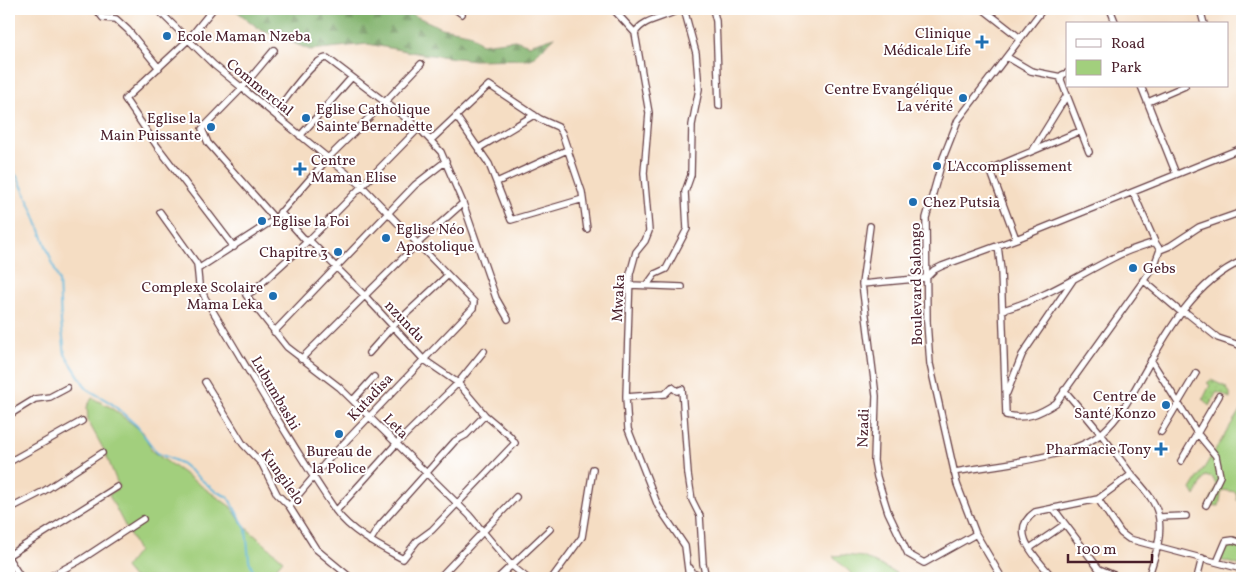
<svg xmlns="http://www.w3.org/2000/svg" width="1251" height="587" viewBox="0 0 1251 587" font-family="Vollkorn,serif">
<defs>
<pattern id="forest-firs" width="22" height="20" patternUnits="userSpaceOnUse" patternTransform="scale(1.25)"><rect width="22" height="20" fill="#81b26c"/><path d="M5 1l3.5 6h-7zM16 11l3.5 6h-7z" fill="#6c9059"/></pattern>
<pattern id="park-dots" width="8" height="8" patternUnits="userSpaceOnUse" patternTransform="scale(1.25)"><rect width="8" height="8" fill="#a2cf7d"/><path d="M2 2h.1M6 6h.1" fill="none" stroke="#8db16c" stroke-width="1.8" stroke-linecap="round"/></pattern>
</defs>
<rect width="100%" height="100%" fill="#fff"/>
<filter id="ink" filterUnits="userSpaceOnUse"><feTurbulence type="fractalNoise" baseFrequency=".02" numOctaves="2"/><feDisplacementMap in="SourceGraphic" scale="10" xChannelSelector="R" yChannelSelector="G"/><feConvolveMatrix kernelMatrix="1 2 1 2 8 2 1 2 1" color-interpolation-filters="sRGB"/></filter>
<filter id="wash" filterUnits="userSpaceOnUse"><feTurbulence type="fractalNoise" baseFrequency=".0096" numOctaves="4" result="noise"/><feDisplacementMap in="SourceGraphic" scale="20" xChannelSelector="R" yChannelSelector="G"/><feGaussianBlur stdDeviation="1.12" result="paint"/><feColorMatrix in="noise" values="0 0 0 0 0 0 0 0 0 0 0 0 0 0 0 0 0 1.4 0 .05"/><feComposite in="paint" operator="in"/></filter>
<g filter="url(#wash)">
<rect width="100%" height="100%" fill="#f5ddc3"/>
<path fill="#a2cf7d" stroke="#767754" d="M 92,398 L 110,407 L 143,432 L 152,451 L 231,507 L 244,526 L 283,560 L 276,568 L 281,576 L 292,576 L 293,578 L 133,578 L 125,568 L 138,551 L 109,495 L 119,487 L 105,452 L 88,421 L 87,407 Z
M 1242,407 L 1242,500 L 1237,500 L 1236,492 L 1222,490 L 1219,506 L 1208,505 L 1217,487 L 1213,478 L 1205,476 L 1195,496 L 1191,489 Z
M 1236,543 L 1242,550 L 1241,566 L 1220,560 L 1223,549 L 1229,544 Z
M 844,555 L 863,557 L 898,574 L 898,578 L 856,578 L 833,556 Z"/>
<path fill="url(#forest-firs)" stroke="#66684c" d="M 234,9 L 400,9 L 442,28 L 469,33 L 481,44 L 515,40 L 529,45 L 555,37 L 531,59 L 474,60 L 422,54 L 368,44 L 310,50 L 258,28 Z"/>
<path fill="url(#park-dots)" stroke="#767754" d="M 1211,380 L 1226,387 L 1230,393 L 1230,398 L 1217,392 L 1209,406 L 1203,399 L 1210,385 L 1207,383 Z"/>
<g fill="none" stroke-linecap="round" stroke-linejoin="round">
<path stroke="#5db6da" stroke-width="2" d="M 9,166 L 18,178 L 33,211 L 59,281 L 61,322 L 65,354 L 87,389 L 111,403 L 137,426 L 157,453 L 181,463 L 215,491 L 228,497 L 246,529 L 249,560 L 256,578"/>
</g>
</g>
<g filter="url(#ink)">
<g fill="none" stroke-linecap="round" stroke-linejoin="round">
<defs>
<path id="street" d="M 96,9 L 103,18 L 116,19 L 128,30 L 159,68
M 157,9 L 214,65 L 361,185 L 474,302 L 473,308 L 327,461 L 289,506
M 213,9 L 187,41 L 125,99 L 157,146 L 234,247
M 455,9 L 462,14
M 613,9 L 635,33 L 649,113 L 644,173 L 649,231 L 645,241 L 636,252 L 630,274 L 626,397 L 628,429 L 658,506 L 685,546 L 689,578
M 713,9 L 716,21 L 719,106
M 983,9 L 1020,38
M 1110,9 L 1116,24
M 1200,9 L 1204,24
M 635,33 C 643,18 666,18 680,9
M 274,50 L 242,88 L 202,129 L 208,143 L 275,219
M 1007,57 L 1031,71 L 1061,77
M 1067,73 L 1062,75 L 1061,80 L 1089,152
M 1141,86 L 1176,174
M 1148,102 L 1185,86
M 274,114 C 284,102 313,58 327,58 L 419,128 L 441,152 L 463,203 L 496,298 L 508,319
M 456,116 L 489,164 L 511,220 L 583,199
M 419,128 L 309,240 L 253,291 L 246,295 L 287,347 L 339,387 L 469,515 L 511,565 L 527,578
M 300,136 L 352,77
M 431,140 L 489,85 L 540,119 L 558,127 L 562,133 L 582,192 L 587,229
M 479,148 L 534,115
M 1033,150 L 1067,95
M 497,182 L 569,149
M 1133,192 L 1155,242
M 160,212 L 197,264 L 199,284 L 205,298 C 248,369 289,442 336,511 C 352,533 381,547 403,559 L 417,541 L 432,530 L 515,443 L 510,436 L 485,415 L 458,383 L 423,359 L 365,296 L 309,240 L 306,241 L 280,212
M 1016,239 L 990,169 L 1080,131
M 998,246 L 1001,270 L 1006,415 C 1026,420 1039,414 1056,403 L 1154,266 L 1160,250
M 198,269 L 275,219 L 329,157 L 385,102 L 421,64
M 1143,280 L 1182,313 L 1188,314 L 1218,338 L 1242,346
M 862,284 L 870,226
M 630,285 L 682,287
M 647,285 L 655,274 L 666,269 L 687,229 L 685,192 L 691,175 L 692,125 L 699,89 L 696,53 L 684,9
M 1003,310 C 1043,299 1079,275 1115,257 C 1128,250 1142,246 1155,242 L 1160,250 L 1170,246 L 1199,227 L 1239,213
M 274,332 L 415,185 L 446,161
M 369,353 L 392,327 L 448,275
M 301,359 L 418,243 L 463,203
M 1151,360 L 1197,433 L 1216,456 L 1220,476 L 1206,505
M 205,382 L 243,444 L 262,464 L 277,494 L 289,506 L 316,549 L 351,578
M 1064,390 C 1088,417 1110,445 1131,474 C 1142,487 1157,501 1159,519 C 1162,539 1154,559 1148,578
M 1007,393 L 1022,355 L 1073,280
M 626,397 L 665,394 L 672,387 L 677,391 L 682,389 L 688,474 L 692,500 L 700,516 L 703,564 L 706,578
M 353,400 L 374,377
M 9,415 L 35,399 L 50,397 L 67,388
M 1161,432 L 1196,373
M 1181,461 L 1219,396
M 9,462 L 82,421
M 954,472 C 993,465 1075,458 1103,432 C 1121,416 1132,394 1144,373 C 1168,330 1196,281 1242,261
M 1098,499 L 1121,533 L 1129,539 L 1242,569
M 1053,508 L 1099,569 L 1121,578
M 9,509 L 44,491 L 102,453
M 336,511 L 396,444 L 458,383 L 484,351
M 1159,517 L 1186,516
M 976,534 L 924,563 L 908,554 L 888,512 L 877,477 L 874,461 L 876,396 L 862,284 L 926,278 L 934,270 L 942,266 L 1016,239 L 1242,148
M 370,541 L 380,525 L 455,441 L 466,435 L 485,415
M 1030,548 L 1065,524
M 9,555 L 117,487
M 9,559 L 21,578
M 1217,562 L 1226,541 L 1233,540 L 1242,543
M 690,568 L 691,572 L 703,578
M 47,578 L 79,561 L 143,519
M 439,578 L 516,497
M 498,578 L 550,529
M 552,578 L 582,537 L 593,469
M 1002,578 L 976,534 L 957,484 L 930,364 L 927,322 L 926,218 L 943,158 L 958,120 L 1043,9
M 1053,578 C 1039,560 1006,532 1035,512 L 1098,499 L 1132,474
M 1197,578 L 1202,558
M 1240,578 L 1242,569"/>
</defs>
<use href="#street" stroke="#643c42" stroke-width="8"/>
<use href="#street" stroke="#fff" stroke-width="5.5"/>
</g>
</g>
<g fill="#1f6fb2" stroke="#fff" stroke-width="2">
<circle cx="167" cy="36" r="5"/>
<path d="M979.5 34.5h5v5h5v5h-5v5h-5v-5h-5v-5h5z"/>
<circle cx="963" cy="98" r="5"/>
<circle cx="306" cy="118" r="5"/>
<circle cx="211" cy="127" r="5"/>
<circle cx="937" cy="166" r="5"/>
<path d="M297.5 161.5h5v5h5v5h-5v5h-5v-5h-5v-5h5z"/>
<circle cx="913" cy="202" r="5"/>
<circle cx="262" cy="221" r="5"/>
<circle cx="386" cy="238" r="5"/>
<circle cx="338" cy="252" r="5"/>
<circle cx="1133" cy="268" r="5"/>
<circle cx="273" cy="296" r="5"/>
<circle cx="1166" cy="405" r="5"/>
<circle cx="339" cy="434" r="5"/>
<path d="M1158.5 441.5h5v5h5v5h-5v5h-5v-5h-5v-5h5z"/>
</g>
<g text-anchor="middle" stroke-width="4" stroke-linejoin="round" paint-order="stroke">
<g font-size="15" fill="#4a1f2b" stroke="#fff" text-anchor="start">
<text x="971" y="38" text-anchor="end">Clinique<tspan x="971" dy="17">Médicale Life</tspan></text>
<text x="177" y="41">Ecole Maman Nzeba</text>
<text x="953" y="94" text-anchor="end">Centre Evangélique<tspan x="953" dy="17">La vérité</tspan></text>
<text x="316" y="114">Eglise Catholique<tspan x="316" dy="17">Sainte Bernadette</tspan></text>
<text x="201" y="123" text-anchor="end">Eglise la<tspan x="201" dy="17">Main Puissante</tspan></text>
<text x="311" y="165">Centre<tspan x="311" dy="17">Maman Elise</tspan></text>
<text x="947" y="171">L'Accomplissement</text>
<text x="923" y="207">Chez Putsia</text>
<text x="272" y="226">Eglise la Foi</text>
<text x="396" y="234">Eglise Néo<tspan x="396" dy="17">Apostolique</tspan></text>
<text x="328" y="257" text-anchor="end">Chapitre 3</text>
<text x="1143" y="273">Gebs</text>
<text x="263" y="292" text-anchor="end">Complexe Scolaire<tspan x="263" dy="17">Mama Leka</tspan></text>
<text x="1156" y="401" text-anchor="end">Centre de<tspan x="1156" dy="17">Santé Konzo</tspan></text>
<text x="1151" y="454" text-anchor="end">Pharmacie Tony</text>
<text x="339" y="456" text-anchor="middle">Bureau de<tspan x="339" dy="17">la Police</tspan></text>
</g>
<g font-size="15" fill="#4a1f2b" stroke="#fff">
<text transform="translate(260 87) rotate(39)" y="5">Commercial</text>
<text transform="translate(916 284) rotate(-91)" y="5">Boulevard Salongo</text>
<text transform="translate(618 298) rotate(-87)" y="5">Mwaka</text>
<text transform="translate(405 321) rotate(47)" y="5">nzundu</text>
<text transform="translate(276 393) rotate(60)" y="5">Lubumbashi</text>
<text transform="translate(370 397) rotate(-47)" y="5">Kutadisa</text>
<text transform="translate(396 426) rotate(45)" y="5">Leta</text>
<text transform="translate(863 428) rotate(-88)" y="5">Nzadi</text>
<text transform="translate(283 477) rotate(55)" y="5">Kungilelo</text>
</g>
</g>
<rect width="1251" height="587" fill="none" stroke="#fff" stroke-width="30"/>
<rect x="1066" y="22" width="162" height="65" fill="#ffffff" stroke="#b7a5aa"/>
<rect x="1076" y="39" width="25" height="8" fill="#ffffff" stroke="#b7a5aa"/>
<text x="1111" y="48" font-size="15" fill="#4a1f2b">Road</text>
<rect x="1076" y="60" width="25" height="15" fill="#a2cf7d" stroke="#b7a5aa"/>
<text x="1111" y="72" font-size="15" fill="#4a1f2b">Park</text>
<path d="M1068 554v8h84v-8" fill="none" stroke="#4a1f2b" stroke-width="2.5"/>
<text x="1076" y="554" font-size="15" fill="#4a1f2b" stroke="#ffffff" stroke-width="4" paint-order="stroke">100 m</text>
</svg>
